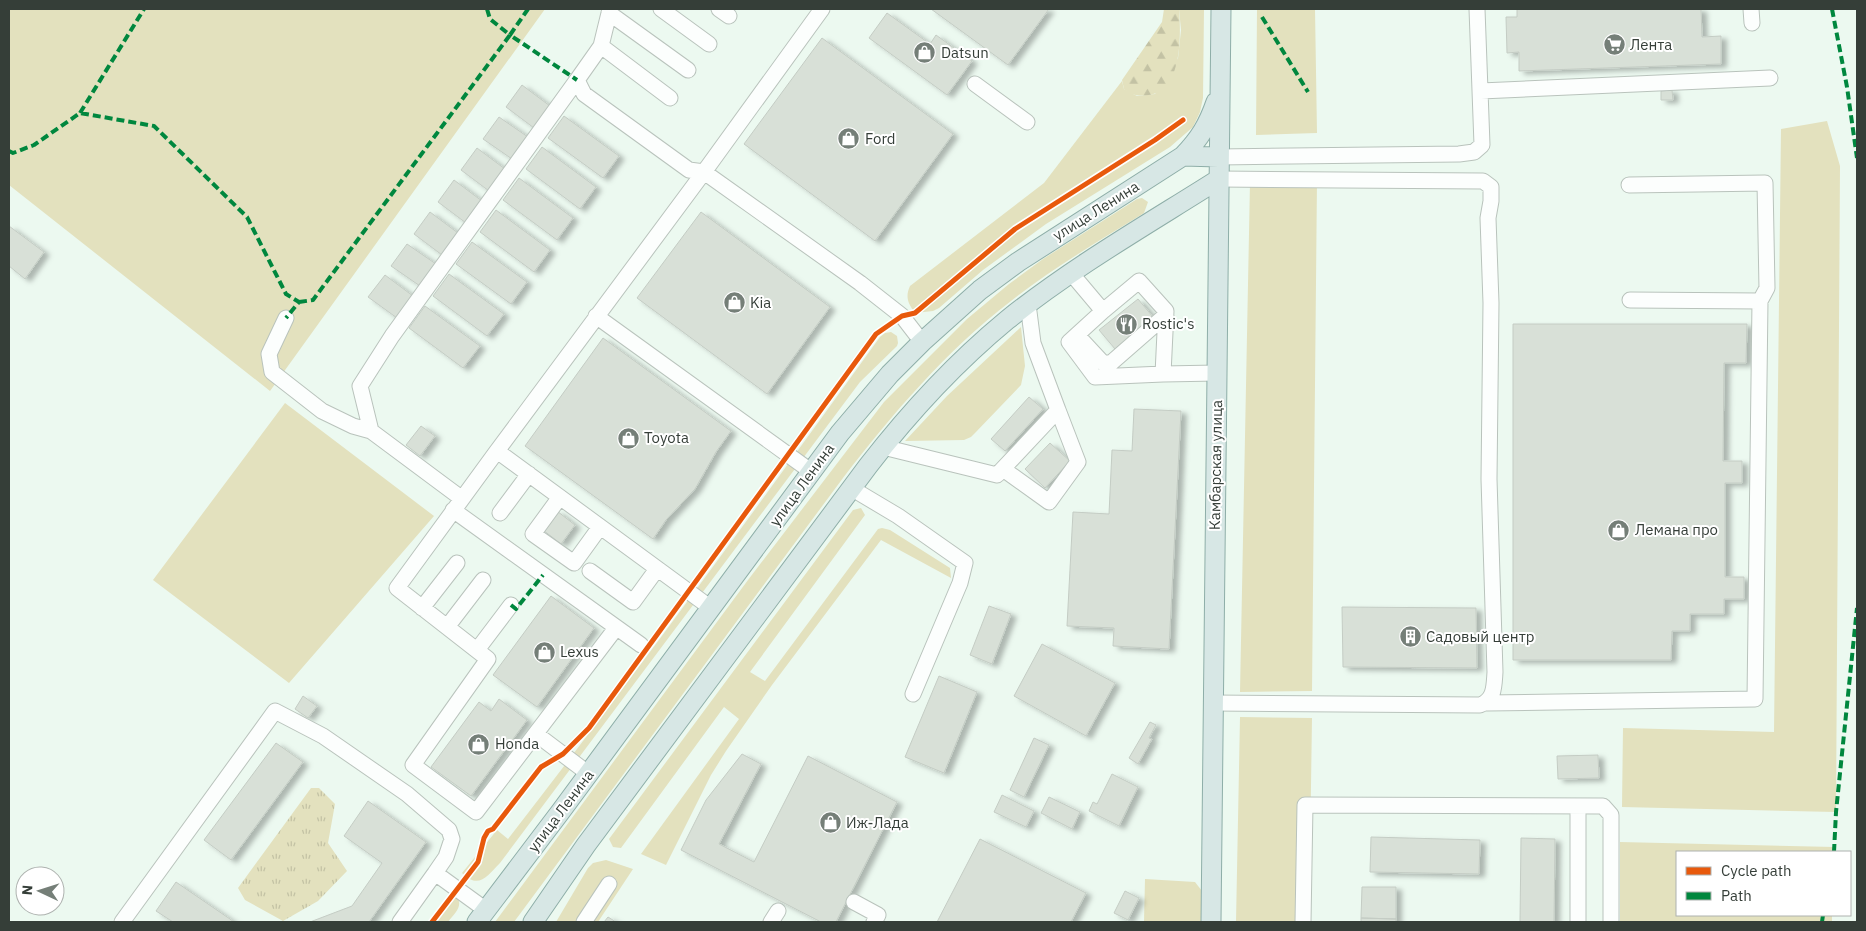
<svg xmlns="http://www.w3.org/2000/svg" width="1866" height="931" viewBox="0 0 1866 931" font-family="'IBM Plex Sans',sans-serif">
<defs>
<pattern id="forest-firs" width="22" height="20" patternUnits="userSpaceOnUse" patternTransform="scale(1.25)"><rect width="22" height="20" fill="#e3e1be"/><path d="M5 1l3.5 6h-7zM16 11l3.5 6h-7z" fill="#c3c2a4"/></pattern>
<pattern id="park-tufts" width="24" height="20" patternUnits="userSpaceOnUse" patternTransform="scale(1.25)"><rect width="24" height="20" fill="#e3e1be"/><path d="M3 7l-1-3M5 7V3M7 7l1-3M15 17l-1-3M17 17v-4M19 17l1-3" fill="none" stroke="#c3c2a4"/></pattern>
<filter id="shadow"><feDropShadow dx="5.5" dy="3" stdDeviation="2.5" flood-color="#0004"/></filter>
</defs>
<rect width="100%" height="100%" fill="#ecf9f0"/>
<path fill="#e3e1be" d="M 9,9 L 545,9 L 270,391 L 9,185 Z
M 1179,9 L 1204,9 L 1203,98 L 1200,112 L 1193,127 L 1170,147 L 1046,224 L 983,270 L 939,308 L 933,311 L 915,313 C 908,303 905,297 910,286 L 1044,183 L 1122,81 L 1124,89 L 1137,96 L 1155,94 L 1178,58 L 1181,30 Z
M 1257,9 L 1315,9 L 1317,133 L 1256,135 Z
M 1827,121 L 1840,166 L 1836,812 L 1622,807 L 1623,728 L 1774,732 L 1781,129 Z
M 1317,181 L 1312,691 L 1240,692 L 1250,182 Z
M 1142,198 L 1148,202 L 1144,213 C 1099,241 1053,268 1011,301 C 946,351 893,413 843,478 L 514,922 L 495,922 L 748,580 L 884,402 L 967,319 L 1009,284 L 1043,259 L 1137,199 Z
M 1021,327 L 1025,366 L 1021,385 L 975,433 L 971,437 L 964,440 L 905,441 L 947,396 Z
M 891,332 L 897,336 L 898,343 L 897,346 L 860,382 L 500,863 C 487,876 479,890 462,873 L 497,830 L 508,839 C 636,674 758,506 880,337 L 885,333 Z
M 285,403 L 434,516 L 289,683 L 153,580 Z
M 861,508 L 865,515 L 750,672 L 765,681 L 878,529 L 882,528 L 890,530 L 950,568 L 951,578 L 881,540 L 772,685 L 726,751 L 711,775 L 666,865 L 641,854 L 739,719 L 724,707 L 621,848 L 613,847 L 609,839 L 853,510 Z
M 1240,717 L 1312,718 L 1309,922 L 1236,922 Z
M 1620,842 L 1835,847 L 1834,852 L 1677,852 L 1677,915 L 1832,915 L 1832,922 L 1620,922 Z
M 606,860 L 633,869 L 598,922 L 556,922 L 588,868 L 593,863 Z
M 1145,879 L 1195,882 L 1202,891 L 1203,922 L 1144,922 Z
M 455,895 C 465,905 455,913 448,922 L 434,922 Z"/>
<path fill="url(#forest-firs)" d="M 1164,9 L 1179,9 C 1181,34 1183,90 1149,95 C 1139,96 1132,96 1124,89 L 1122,80 L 1162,22 Z"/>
<path fill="url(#park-tufts)" d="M 311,788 L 319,788 L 335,804 L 328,843 L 347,871 L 318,901 L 283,921 L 245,900 L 238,888 Z"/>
<path fill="#d8e0d7" stroke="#c4ccc4" filter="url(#shadow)" d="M 931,9 L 1049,9 L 1008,65 Z
M 1517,9 L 1701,9 L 1702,37 L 1721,36 L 1721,64 L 1519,71 L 1519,52 L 1507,53 L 1506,17 L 1517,17 Z
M 887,13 L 930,44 L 936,35 L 972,61 L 947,95 L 869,38 Z
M 822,38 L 953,134 L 875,241 L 744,144 Z
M 522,85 L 550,106 L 534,128 L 506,107 Z
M 1672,90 L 1673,100 L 1661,100 L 1661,91 Z
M 564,116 L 619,156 L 603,178 L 548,138 Z
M 499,117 L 528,137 L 512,159 L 483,139 Z
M 542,147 L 596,187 L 580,209 L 526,169 Z
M 477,148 L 505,169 L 489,191 L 461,170 Z
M 519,178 L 573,218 L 557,240 L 503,200 Z
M 454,180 L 482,201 L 466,223 L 438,202 Z
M 496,210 L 550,250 L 534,272 L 480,232 Z
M 430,212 L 458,233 L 442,255 L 414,234 Z
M 701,212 L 830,307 L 767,394 L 637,298 Z
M 9,226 L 44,252 L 25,279 L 9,266 Z
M 472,242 L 527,282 L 511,304 L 456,264 Z
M 407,244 L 436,264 L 420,286 L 391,266 Z
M 449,274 L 504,314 L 487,336 L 433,296 Z
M 385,275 L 413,296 L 397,318 L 368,297 Z
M 1138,299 L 1153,317 L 1115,349 L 1099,330 Z
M 425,306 L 480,346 L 463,368 L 409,328 Z
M 1513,324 L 1747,324 L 1746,363 L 1724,363 L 1723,461 L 1742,461 L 1742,483 L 1725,483 L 1725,577 L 1744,577 L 1744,599 L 1724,599 L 1724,614 L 1690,614 L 1690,631 L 1672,631 L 1671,660 L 1513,660 Z
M 603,338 L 731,431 L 716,452 L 695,489 L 666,520 L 653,539 L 525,446 Z
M 1029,397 L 1043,409 L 1005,451 L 991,439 Z
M 1134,409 L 1181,411 L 1169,649 L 1113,646 L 1114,628 L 1067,626 L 1073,512 L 1109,514 L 1112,450 L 1132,451 Z
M 421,426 L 435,436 L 420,456 L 406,445 Z
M 1050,443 L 1070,461 L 1045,488 L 1025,469 Z
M 557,511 L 575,525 L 561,544 L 543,530 Z
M 551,596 L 594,628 L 537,707 L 493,675 Z
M 989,606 L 1011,614 L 992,664 L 970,655 Z
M 1342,607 L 1476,608 L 1477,668 L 1343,667 Z
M 1042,644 L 1115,683 L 1086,736 L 1014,696 Z
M 939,676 L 977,692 L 944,773 L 905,757 Z
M 303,696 L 317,706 L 308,718 L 295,709 Z
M 499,699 L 527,720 L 471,796 L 431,767 L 479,702 L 491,711 Z
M 1150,722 L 1156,725 L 1149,738 L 1152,739 L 1138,764 L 1129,758 Z
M 1034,738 L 1049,745 L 1024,797 L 1010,790 Z
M 276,743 L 303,762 L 231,860 L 204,840 Z
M 742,754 L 761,764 L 719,844 L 754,862 L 808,756 L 897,802 L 836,922 L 821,922 L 681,850 L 706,800 Z
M 1598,755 L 1599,778 L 1558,779 L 1557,756 Z
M 1112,774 L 1138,787 L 1119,826 L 1089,811 L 1093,802 L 1097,804 Z
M 1002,795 L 1034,811 L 1026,827 L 994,812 Z
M 1049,797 L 1080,812 L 1072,829 L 1041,813 Z
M 368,801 L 426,842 L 369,922 L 310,922 L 352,906 L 382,863 L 344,836 Z
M 1371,837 L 1480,840 L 1479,874 L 1370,872 Z
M 1521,838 L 1555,839 L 1554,922 L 1520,922 Z
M 980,839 L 1086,893 L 1071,922 L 937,922 Z
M 176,882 L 230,919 L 234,922 L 173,922 L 156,911 Z
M 1362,887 L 1396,887 L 1396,919 L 1361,918 Z
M 1125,891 L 1139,898 L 1128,920 L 1114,913 Z
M 608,917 L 616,922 L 604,922 Z
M 1361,918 L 1396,919 L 1396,922 L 1361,922 Z"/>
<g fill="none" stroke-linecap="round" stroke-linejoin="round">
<defs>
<path id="minor" d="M 661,9 L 709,44
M 719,9 L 729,16
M 822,9 L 704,172 L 860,283 L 902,316 L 922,342
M 1751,9 L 1752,23
M 609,13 L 688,70
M 601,46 L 670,98
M 577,80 L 601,46 L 610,9
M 975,84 L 1027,122
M 1481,91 L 1770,78
M 1219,157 L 1459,154 L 1474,152 L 1482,145 L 1477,9
M 1071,273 L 1103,311 L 1069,342 L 1095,377 L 1163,374 L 1166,311 L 1139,281 L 1103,311
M 1630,300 L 1760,301
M 596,316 L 812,472
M 286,318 L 269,354 L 272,372 L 322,411 L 353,426 L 371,431
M 1077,335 L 1103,363 L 1111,363 L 1166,315
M 1163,374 L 1217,373
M 883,447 L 997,475 L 1058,410 L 1033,343 L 1028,304
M 497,451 L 397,588 L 488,659 L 413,765 L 476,812 L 616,628
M 1003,469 L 1049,502 L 1078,462 L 1058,410
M 851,488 L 898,516 L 965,563 L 960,583 L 913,694
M 560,497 L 533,534 L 574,563 L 600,527
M 461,498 L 371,431 L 360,386 L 392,336 L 577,80 L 584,94 L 689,170 L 704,172 L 497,451 L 711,608
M 453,510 L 641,645
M 500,513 L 529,474
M 590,571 L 633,602 L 657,569
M 422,608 L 457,563
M 447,627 L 483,580
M 477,650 L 511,605
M 1213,703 L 1480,705 C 1495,700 1494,685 1495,672 L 1489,479 L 1491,303 L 1488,218 L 1491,201 L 1491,187 L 1483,181 L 1219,179
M 1487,703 L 1755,699 L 1760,301 L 1767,288 L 1765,183 L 1629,185
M 536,734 L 589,774
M 854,902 L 878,915 L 874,922
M 122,922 L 275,711 L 323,736 L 407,794 L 449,830 L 452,839 L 446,857 L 435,873 L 486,910
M 400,922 L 435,873
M 584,922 L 609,884
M 771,922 L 778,911
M 1303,922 L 1305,805 L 1603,806 L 1611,815 L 1611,922
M 1578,922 L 1578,806"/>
<path id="major" d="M 1183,156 C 1200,138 1208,125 1216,102
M 477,922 L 561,811 L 840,433 L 890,374 L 922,342 L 980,290 L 1018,262 L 1183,156 L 1219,157
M 533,922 L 586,845 L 868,466 C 909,413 955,363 1007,320 C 1073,267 1148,224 1219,179
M 1211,922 L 1221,9"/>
</defs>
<use href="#minor" stroke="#b9c3bc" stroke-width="17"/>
<use href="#major" stroke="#8eaea8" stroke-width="21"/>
<use href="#minor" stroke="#fcfefd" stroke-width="15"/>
<use href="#major" stroke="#d7e7e5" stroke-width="19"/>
<path stroke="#00873e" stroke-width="4" stroke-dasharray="8 4" stroke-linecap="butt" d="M 487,9 L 490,19 L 510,35 L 528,9
M 1832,9 L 1847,87 L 1857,158
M 1262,17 L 1308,92
M 80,113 L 144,9
M 9,151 L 13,153 L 34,145 L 80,113 L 154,126 L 247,217 L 286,294 L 299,302 L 286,318
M 299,302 L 313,300 L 510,35 L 577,80
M 511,605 L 516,609 L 543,575
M 1834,852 L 1836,812 L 1857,608
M 1822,922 L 1823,915"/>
<defs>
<path id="cycleway" d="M 432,922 L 478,862 L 484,838 L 488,831 L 493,829 L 541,767 L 563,754 L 589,728 L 876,334 L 902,316 L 915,313 L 1015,229 L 1155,140 L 1183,120"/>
</defs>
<use href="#cycleway" stroke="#fff" stroke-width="8"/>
<use href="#cycleway" stroke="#e8590c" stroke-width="5"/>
</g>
<defs>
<symbol id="supermarket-disc" viewBox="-11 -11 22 22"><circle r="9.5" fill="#757f78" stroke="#fff"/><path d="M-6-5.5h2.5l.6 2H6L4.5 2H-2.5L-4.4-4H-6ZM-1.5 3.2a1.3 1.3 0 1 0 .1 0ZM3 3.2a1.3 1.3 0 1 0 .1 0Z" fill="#fff"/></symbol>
<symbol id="shop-disc" viewBox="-11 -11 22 22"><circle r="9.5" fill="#757f78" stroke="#fff"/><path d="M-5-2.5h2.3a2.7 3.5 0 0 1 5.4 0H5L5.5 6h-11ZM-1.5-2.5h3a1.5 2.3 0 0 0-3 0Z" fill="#fff"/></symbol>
<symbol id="restaurant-disc" viewBox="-11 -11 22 22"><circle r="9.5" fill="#757f78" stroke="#fff"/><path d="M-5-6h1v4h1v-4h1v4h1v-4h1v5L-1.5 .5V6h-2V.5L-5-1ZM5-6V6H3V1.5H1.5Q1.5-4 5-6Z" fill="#fff"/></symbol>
<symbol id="building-disc" viewBox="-11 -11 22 22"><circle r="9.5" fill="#757f78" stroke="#fff"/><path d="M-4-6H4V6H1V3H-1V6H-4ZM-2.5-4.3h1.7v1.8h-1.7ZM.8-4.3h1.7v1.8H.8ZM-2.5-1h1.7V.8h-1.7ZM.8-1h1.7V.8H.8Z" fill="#fff"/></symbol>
</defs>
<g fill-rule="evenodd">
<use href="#supermarket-disc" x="1602" y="32" width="25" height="25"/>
<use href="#shop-disc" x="912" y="40" width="25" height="25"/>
<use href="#shop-disc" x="836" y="126" width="25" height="25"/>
<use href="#shop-disc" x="722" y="290" width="25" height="25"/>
<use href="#restaurant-disc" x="1114" y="312" width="25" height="25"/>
<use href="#shop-disc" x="616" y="426" width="25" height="25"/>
<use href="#shop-disc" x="1606" y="518" width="25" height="25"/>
<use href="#building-disc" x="1398" y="624" width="25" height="25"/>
<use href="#shop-disc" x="532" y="640" width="25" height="25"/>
<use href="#shop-disc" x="466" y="732" width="25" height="25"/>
<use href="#shop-disc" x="818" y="810" width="25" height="25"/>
</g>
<g text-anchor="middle" stroke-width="4" stroke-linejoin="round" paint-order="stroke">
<g font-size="15" fill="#353e38" stroke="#fff" text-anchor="start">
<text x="1630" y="50">Лента</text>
<text x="941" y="58">Datsun</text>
<text x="865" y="144">Ford</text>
<text x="750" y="308">Kia</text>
<text x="1142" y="329">Rostic's</text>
<text x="644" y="443">Toyota</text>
<text x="1635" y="535">Лемана про</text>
<text x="1426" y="642">Садовый центр</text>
<text x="560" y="657">Lexus</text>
<text x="495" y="749">Honda</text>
<text x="846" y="828">Иж-Лада</text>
</g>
<g font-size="15" fill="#353e38" stroke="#fff">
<text transform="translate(1096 211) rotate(-32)" y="5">улица Ленина</text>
<text transform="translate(1216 465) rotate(-89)" y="5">Камбарская улица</text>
<text transform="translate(802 485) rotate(-54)" y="5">улица Ленина</text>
<text transform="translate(561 811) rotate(-53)" y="5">улица Ленина</text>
</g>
</g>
<rect width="1866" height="931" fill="none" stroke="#353e38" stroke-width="20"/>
<rect x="1676" y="851" width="175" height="65" fill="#ffffff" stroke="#aeb2af"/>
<rect x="1686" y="867" width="25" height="8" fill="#e8590c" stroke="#aeb2af"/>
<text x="1721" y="876" font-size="15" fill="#353e38">Cycle path</text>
<rect x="1686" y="892" width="25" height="8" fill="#00873e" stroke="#aeb2af"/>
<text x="1721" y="901" font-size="15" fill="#353e38">Path</text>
<g transform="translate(40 891) rotate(274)"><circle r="24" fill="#ffffff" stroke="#aeb2af"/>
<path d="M0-4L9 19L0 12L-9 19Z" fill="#757f78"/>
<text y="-8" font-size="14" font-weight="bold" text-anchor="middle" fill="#353e38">N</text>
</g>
</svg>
